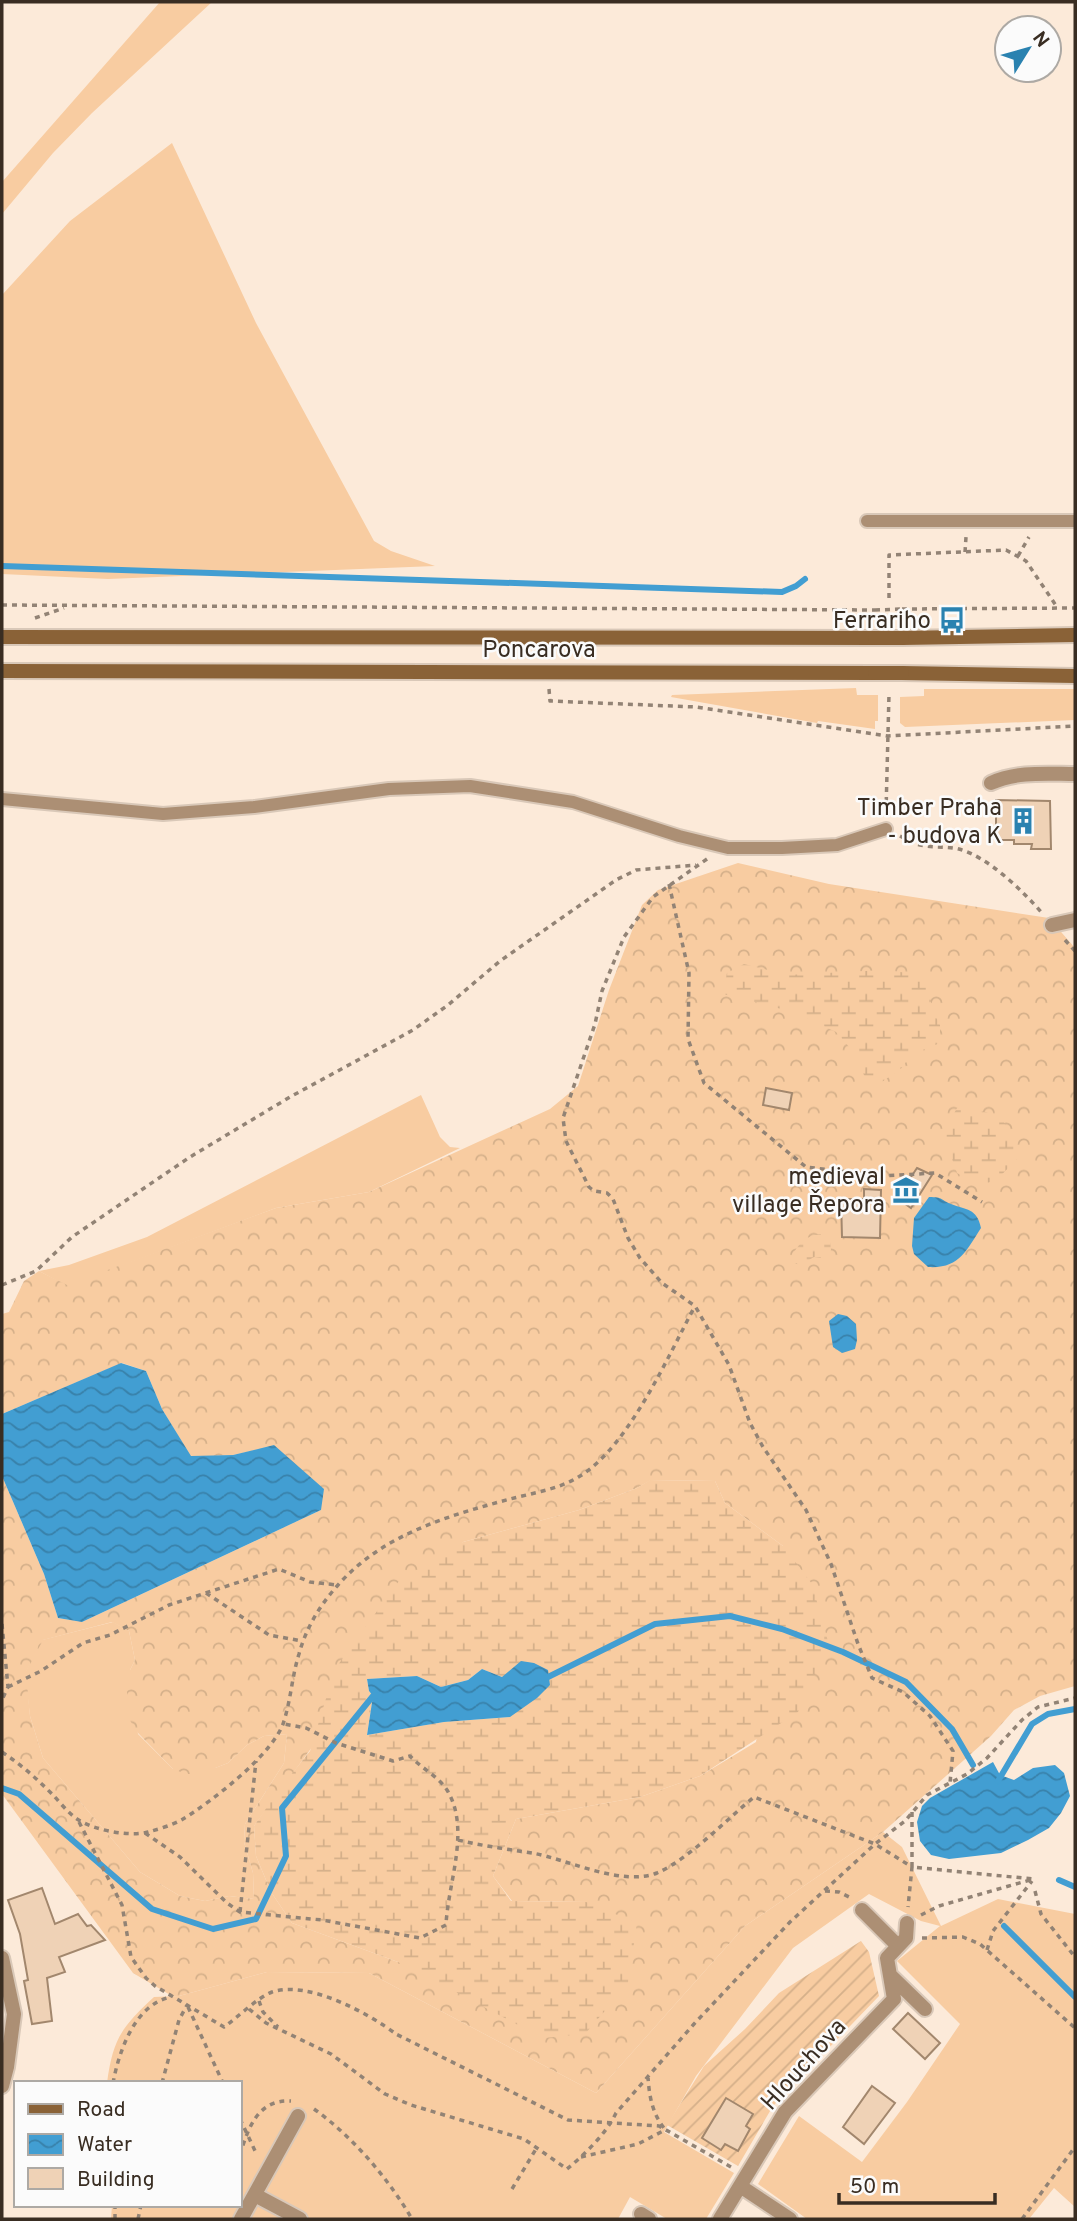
<svg xmlns="http://www.w3.org/2000/svg" width="1077" height="2221" viewBox="0 0 1077 2221" font-family="Overpass,sans-serif">
<defs>
<pattern id="forest-crowns" width="20" height="18" patternUnits="userSpaceOnUse" patternTransform="scale(1.75)"><rect width="20" height="18" fill="#f8cca1"/><path d="M2 6a3 3 0 1 1 6 0M12 15a3 3 0 1 1 6 0" fill="none" stroke="#d5b08a"/></pattern>
<pattern id="wetland-marsh" width="20" height="14" patternUnits="userSpaceOnUse" patternTransform="scale(1.75)"><rect width="20" height="14" fill="#f8cca1"/><path d="M1 5h8M5 5V1M11 12h8M15 12V8" fill="none" stroke="#d5b08a"/></pattern>
<pattern id="garden-furrows" width="10" height="10" patternUnits="userSpaceOnUse" patternTransform="scale(1.75)"><rect width="10" height="10" fill="#f8cca1"/><path d="M-1 1l2-2M0 10L10 0M9 11l2-2" fill="none" stroke="#d5b08a"/></pattern>
<pattern id="water-waves" width="16" height="10" patternUnits="userSpaceOnUse" patternTransform="scale(1.75)"><rect width="16" height="10" fill="#429ed2"/><path d="M0 5q4-4 8 0t8 0" fill="none" stroke="#3881aa"/></pattern>
</defs>
<rect width="100%" height="100%" fill="#fcead9"/>
<path fill="#f8cca1" d="M 160,2 L 212,2 L 92,113 L 53,153 L 2,214 L 2,182 Z
M 172,143 L 256,323 L 374,541 L 391,551 L 435,566 L 108,579 L 2,574 L 2,295 L 70,221 Z
M 856,688 L 857,695 L 878,695 L 878,721 L 875,721 L 875,729 L 818,721 L 817,723 L 671,697 L 672,695 Z
M 924,689 L 1075,689 L 1075,720 L 905,727 L 900,723 L 900,697 L 924,696 Z
M 421,1095 L 440,1137 L 450,1147 L 460,1148 L 369,1192 L 276,1208 L 67,1286 L 39,1271 L 69,1265 L 147,1237 Z
M 113,1622 L 129,1631 L 135,1660 L 130,1670 L 138,1734 L 173,1769 L 215,1768 L 228,1763 L 247,1745 L 264,1736 L 287,1734 L 284,1763 L 245,1824 L 244,1842 L 253,1873 L 254,1899 L 229,1896 L 205,1901 L 180,1896 L 140,1872 L 43,1758 L 30,1716 L 25,1673 L 42,1640 Z
M 883,1832 L 902,1847 L 941,1926 L 998,1899 L 1075,1914 L 1075,2207 L 1054,2188 L 1029,2219 L 807,2219 L 758,2184 L 799,2116 L 862,2162 L 907,2102 L 960,2024 L 897,1961 L 940,1926 L 921,1921 L 869,1894 L 793,1948 L 696,2076 L 664,2132 L 734,2173 L 706,2219 L 667,2219 L 630,2197 L 618,2219 L 111,2219 L 112,2205 L 240,2205 L 240,2083 L 107,2083 C 113,2038 122,2027 154,1997 L 179,1996 L 267,1972 L 369,1973 L 596,2093 L 745,1926 Z"/>
<path fill="url(#forest-crowns)" fill-rule="evenodd" d="M 738,863 L 829,884 L 1049,918 L 1075,948 L 1075,1686 L 1040,1696 L 1014,1710 L 991,1736 L 883,1832 L 745,1926 L 596,2093 L 369,1973 L 267,1972 L 179,1996 L 172,1996 L 133,1973 L 2,1794 L 2,1476 L 44,1574 L 58,1618 L 82,1622 L 321,1510 L 285,1457 L 274,1446 L 233,1455 L 191,1457 L 162,1409 L 146,1371 L 122,1363 L 2,1414 L 2,1314 L 9,1312 L 24,1281 L 39,1271 L 67,1285 L 276,1208 L 369,1192 L 550,1109 L 578,1086 L 609,990 L 642,905 L 658,890 ZM 651,1480 L 715,1481 L 725,1503 L 783,1546 L 756,1742 L 700,1776 L 640,1797 L 516,1819 L 493,1876 L 512,1901 L 586,1902 L 398,1962 L 292,1923 L 271,1892 L 256,1856 L 254,1826 L 463,1542 L 579,1510 L 637,1488 ZM 112,1622 L 129,1631 L 135,1660 L 130,1670 L 127,1693 L 129,1719 L 138,1733 L 173,1769 L 186,1774 L 200,1774 L 228,1763 L 247,1745 L 264,1736 L 287,1734 L 284,1763 L 245,1824 L 244,1842 L 253,1873 L 254,1899 L 229,1896 L 205,1901 L 180,1896 L 140,1872 L 43,1758 L 30,1716 L 26,1672 L 43,1640 Z"/>
<path fill="url(#wetland-marsh)" fill-rule="evenodd" d="M 744,964 L 788,975 L 885,970 L 922,975 L 931,996 L 931,1007 L 940,1025 L 940,1043 L 910,1055 L 903,1067 L 879,1084 L 869,1085 L 851,1049 L 836,1032 L 793,1012 L 723,994 L 727,973 Z
M 957,1108 L 986,1112 L 1003,1120 L 1019,1157 C 994,1182 991,1192 957,1173 L 943,1133 Z
M 821,1234 L 830,1242 L 831,1250 L 828,1259 L 814,1257 L 800,1265 L 794,1263 L 791,1258 C 797,1245 806,1235 821,1234 Z
M 650,1480 L 715,1481 L 725,1503 L 783,1546 L 812,1584 L 829,1645 L 798,1712 L 700,1776 L 640,1797 L 516,1819 L 493,1876 L 511,1901 L 586,1902 L 637,1923 L 628,1984 L 585,2034 L 543,2038 L 398,1962 L 292,1923 L 271,1892 L 256,1856 L 254,1826 L 278,1791 L 310,1751 L 335,1669 L 399,1581 L 463,1542 L 579,1510 L 637,1488 ZM 482,1669 L 502,1677 L 510,1717 L 444,1722 L 367,1735 L 373,1696 L 369,1691 L 367,1679 L 417,1676 L 441,1687 L 468,1680 Z"/>
<path fill="url(#garden-furrows)" d="M 861,1941 L 869,1952 L 879,1996 L 773,2106 L 738,2166 L 667,2125 L 704,2066 L 745,2029 L 779,1993 Z"/>
<path fill="url(#water-waves)" d="M 929,1197 C 944,1197 940,1200 951,1204 C 966,1210 977,1208 981,1228 C 966,1251 959,1269 928,1267 L 914,1254 L 912,1246 L 914,1218 Z
M 838,1314 L 847,1316 L 856,1324 L 857,1340 L 855,1349 L 842,1353 L 833,1347 L 829,1321 Z
M 121,1363 L 146,1371 L 162,1409 L 191,1456 L 233,1455 L 274,1445 L 324,1489 L 321,1510 L 82,1622 L 58,1618 L 44,1574 L 2,1476 L 2,1414 Z
M 521,1661 L 534,1663 L 548,1670 L 550,1685 L 537,1698 L 510,1717 L 444,1722 L 367,1735 L 373,1696 L 369,1691 L 367,1679 L 417,1676 L 441,1687 L 468,1680 L 482,1669 L 502,1677 Z
M 993,1762 L 1000,1775 L 1014,1780 L 1033,1768 L 1055,1765 L 1064,1773 L 1070,1796 L 1061,1813 L 1049,1828 L 1028,1840 L 1001,1853 L 949,1859 L 931,1855 L 920,1841 L 917,1822 L 922,1806 L 930,1798 Z"/>
<g fill="none" stroke-linecap="round" stroke-linejoin="round">
<path stroke="#429ed2" stroke-width="6" d="M 2,566 L 782,592 L 796,586 L 805,579
M 544,1679 L 655,1624 L 730,1616 L 782,1629 L 843,1652 L 906,1682 L 952,1729 L 973,1765
M 998,1781 L 1032,1724 L 1048,1714 L 1075,1709
M 2,1788 L 19,1794 L 152,1909 L 213,1929 L 256,1919 L 286,1856 L 282,1808 L 373,1696 L 380,1695
M 1059,1880 L 1075,1887
M 1004,1926 L 1075,1997"/>
</g>
<path fill="#efd2b6" stroke="#a2876d" stroke-width="2" d="M 996,800 L 1050,801 L 1051,849 L 1031,849 L 1032,844 L 1014,844 L 1014,840 L 996,840 Z
M 766,1088 L 792,1093 L 789,1110 L 763,1105 Z
M 917,1168 L 932,1175 L 911,1208 L 897,1198 Z
M 864,1189 L 881,1190 L 880,1238 L 842,1237 L 841,1199 L 864,1199 Z
M 42,1888 L 55,1924 L 78,1914 L 87,1926 L 91,1925 L 105,1940 L 59,1957 L 65,1972 L 47,1978 L 52,2021 L 32,2024 L 24,1981 L 28,1980 L 20,1934 L 8,1900 Z
M 908,2013 L 940,2043 L 925,2059 L 893,2029 Z
M 872,2086 L 895,2103 L 864,2144 L 843,2127 Z
M 726,2098 L 753,2114 L 746,2126 L 750,2129 L 738,2151 L 725,2144 L 721,2150 L 702,2138 Z"/>
<g fill="none" stroke-linecap="round" stroke-linejoin="round">
<defs>
<path id="lane" d="M 867,521 L 1075,521
M 2,799 L 163,814 L 254,807 L 389,789 L 470,786 L 573,802 L 679,836 L 728,848 L 782,848 L 837,845 L 886,829"/>
<path id="street" d="M 991,783 C 1017,771 1047,774 1075,774
M 1052,925 L 1075,920
M 862,1910 L 898,1946
M 2,1958 L 14,2014 L 7,2067 L 2,2086
M 890,1975 L 925,2009
M 740,2186 L 790,2219
M 255,2195 L 300,2219
M 641,2214 L 649,2219
M 241,2219 L 298,2116
M 720,2219 L 785,2112 L 894,1999 L 887,1958 L 906,1938 L 907,1923"/>
<path id="secondary" d="M 2,637 L 875,638
M 902,638 L 1075,635
M 2,671 L 875,673
M 902,673 L 1075,676"/>
</defs>
<use href="#lane" stroke="#d9c8b8" stroke-width="16"/>
<use href="#street" stroke="#d9c8b8" stroke-width="18"/>
<use href="#secondary" stroke="#d9c8b8" stroke-width="18"/>
<path stroke="#928375" stroke-width="3.5" stroke-dasharray="5 5" stroke-linecap="butt" d="M 965,552 L 966,537
M 1018,556 L 1029,537
M 889,598 L 889,555 L 1006,550 L 1026,561 L 1057,607
M 2,605 L 875,610
M 902,609 L 1075,608
M 35,618 L 64,608
M 549,689 L 550,701 L 696,707 L 888,736 L 1075,726
M 886,812 L 889,694
M 900,836 C 906,839 913,844 920,845 C 932,848 946,846 959,849 C 988,857 1022,890 1042,913
M 707,859 L 653,897 L 624,937 L 602,991 L 595,1024 L 563,1118 L 566,1141 L 589,1187 L 594,1191 L 607,1193 L 613,1199 L 628,1238 L 640,1258 L 662,1283 L 695,1306 L 729,1365 L 750,1423 L 763,1447 L 806,1510 L 831,1564 L 858,1644 L 872,1678 L 903,1692 L 930,1716 L 953,1751 L 950,1783
M 669,884 L 689,973 L 688,1039 L 704,1083 L 806,1167 L 882,1176 L 935,1173 L 982,1202
M 1065,940 L 1075,951
M 2,1285 L 36,1271 L 72,1237 L 190,1157 L 290,1097 L 413,1030 L 448,1005 L 500,961 L 616,880 L 636,870 L 696,865
M 206,1593 L 269,1635 L 302,1641
M 2,1624 L 8,1687 L 2,1700
M 8,1687 L 41,1671 L 83,1643 L 110,1635 L 169,1605 L 279,1569 L 310,1582 L 337,1585
M 2,1752 C 20,1764 35,1777 51,1793 C 59,1801 67,1812 77,1819 C 93,1830 129,1837 148,1832 C 159,1829 173,1825 183,1819 C 211,1802 275,1753 284,1721 C 291,1699 292,1676 299,1654 C 306,1628 320,1605 338,1585 C 382,1535 447,1516 510,1499 C 533,1493 560,1489 580,1476 C 629,1446 668,1356 695,1306
M 912,1812 L 912,1867 L 1033,1879
M 79,1822 L 122,1905 L 131,1957 L 146,1978 L 155,1986 L 224,2027 C 237,2018 258,1997 272,1992 C 308,1980 368,2013 396,2034 L 568,2120 L 659,2126 L 731,2167
M 145,1833 L 180,1857 L 227,1903 L 240,1912 L 322,1920 L 420,1938 L 446,1925 C 448,1882 471,1829 447,1790 C 438,1776 421,1768 410,1756 L 393,1761 L 336,1743 L 306,1728 L 284,1724
M 458,1840 C 483,1846 507,1849 532,1853 C 567,1859 621,1887 657,1873 C 689,1859 726,1820 754,1797 L 875,1844 L 912,1867 L 908,1907
M 825,1891 L 839,1892 L 851,1898
M 1035,1891 L 1041,1914 L 1075,1957
M 240,1912 L 256,1761
M 921,1915 L 939,1906 L 1030,1880
M 922,1938 L 963,1937 L 980,1944 L 1075,2028
M 987,1950 L 993,1931 L 1032,1881
M 259,2001 L 263,2012 L 278,2027
M 188,2007 L 223,2083
M 249,2009 L 266,2023 L 331,2054 L 385,2094 L 411,2105 L 524,2139 L 567,2169 C 585,2154 606,2134 616,2113 L 694,2024 L 790,1922 L 875,1844 L 905,1821 L 927,1795 L 967,1774 L 987,1758 L 1022,1720 L 1038,1707 L 1075,1698
M 648,2076 C 649,2095 652,2113 664,2128
M 113,2083 C 119,2051 135,2004 171,1997
M 162,2083 L 179,2020 L 187,2005
M 314,2109 C 353,2137 388,2178 412,2219
M 240,2119 L 257,2155
M 240,2155 C 248,2128 258,2099 291,2101
M 581,2157 L 638,2144 L 665,2130
M 512,2189 L 536,2149
M 115,2219 L 115,2205
M 138,2219 L 141,2205
M 1022,2219 L 1075,2147"/>
<use href="#lane" stroke="#ac8f74" stroke-width="12"/>
<use href="#street" stroke="#ac8f74" stroke-width="14"/>
<use href="#secondary" stroke="#8a6237" stroke-width="14"/>
<defs>
<path id="secondary-bridge" d="M 875,638 L 902,638
M 875,673 L 902,673"/>
</defs>
<use href="#secondary-bridge" stroke="#d9c8b8" stroke-width="18" stroke-linecap="butt"/>
<path stroke="#928375" stroke-width="3.5" stroke-dasharray="5 5" stroke-linecap="butt" d="M 875,610 L 902,609"/>
<use href="#secondary-bridge" stroke="#8a6237" stroke-width="14"/>
</g>
<defs>
<symbol id="bus-bare" viewBox="-9 -9 18 18"><path d="M-5-6H5V4H4V6H2V4H-2V6H-4V4H-5ZM-3.5-4V0h7V-4ZM-3.5 1.2v1.5H-2V1.2ZM2 1.2v1.5H3.5V1.2Z" fill="#2a82b0" stroke="#fbfbfb" stroke-width="2.5" paint-order="stroke"/></symbol>
<symbol id="building-bare" viewBox="-9 -9 18 18"><path d="M-4-6H4V6H1V3H-1V6H-4ZM-2.5-4.3h1.7v1.8h-1.7ZM.8-4.3h1.7v1.8H.8ZM-2.5-1h1.7V.8h-1.7ZM.8-1h1.7V.8H.8Z" fill="#2a82b0" stroke="#fbfbfb" stroke-width="2.5" paint-order="stroke"/></symbol>
<symbol id="museum-bare" viewBox="-9 -9 18 18"><path d="M0-6L6-3V-2H-6V-3ZM-5-1h2V3h-2ZM-1-1h2V3h-2ZM3-1h2V3H3ZM-6 4H6V6H-6Z" fill="#2a82b0" stroke="#fbfbfb" stroke-width="2.5" paint-order="stroke"/></symbol>
</defs>
<g fill-rule="evenodd">
<use href="#bus-bare" x="933" y="601" width="38" height="38"/>
<use href="#building-bare" x="1004" y="802" width="38" height="38"/>
<use href="#museum-bare" x="887" y="1171" width="38" height="38"/>
</g>
<g text-anchor="middle" stroke-width="5" stroke-linejoin="round" paint-order="stroke">
<g font-size="24" fill="#392d22" stroke="#fbfbfb" text-anchor="end">
<text x="931" y="628">Ferrariho</text>
<text x="1002" y="815">Timber Praha<tspan x="1002" dy="28">- budova K</tspan></text>
<text x="885" y="1184">medieval<tspan x="885" dy="28">village Řepora</tspan></text>
</g>
<g font-size="24" fill="#392d22" stroke="#fbfbfb">
<text x="539" y="657">Poncarova</text>
<text transform="translate(803 2064) rotate(-48)" y="8">Hlouchova</text>
</g>
</g>
<rect width="1077" height="2221" fill="none" stroke="#392d22" stroke-width="7"/>
<rect x="14" y="2081" width="228" height="126" fill="#fbfbfb" stroke="#ada9a4" stroke-width="2"/>
<rect x="28" y="2104" width="35" height="10" fill="#8a6237" stroke="#ada9a4" stroke-width="2"/>
<text x="77" y="2116" font-size="21" fill="#392d22">Road</text>
<rect x="28" y="2134" width="35" height="21" fill="url(#water-waves)" stroke="#ada9a4" stroke-width="2"/>
<text x="77" y="2151" font-size="21" fill="#392d22">Water</text>
<rect x="28" y="2168" width="35" height="21" fill="#efd2b6" stroke="#ada9a4" stroke-width="2"/>
<text x="77" y="2186" font-size="21" fill="#392d22">Building</text>
<g transform="translate(1028 49) rotate(53)"><circle r="33" fill="#fbfbfb" stroke="#ada9a4" stroke-width="2"/>
<path d="M0-5L12 26L0 18L-12 26Z" fill="#2a82b0"/>
<text y="-10" font-size="19" font-weight="bold" text-anchor="middle" fill="#392d22">N</text>
</g>
<path d="M839 2193v10h156v-10" fill="none" stroke="#392d22" stroke-width="3.5"/>
<text x="850" y="2193" font-size="21" fill="#392d22" stroke="#fbfbfb" stroke-width="5" paint-order="stroke">50 m</text>
</svg>
